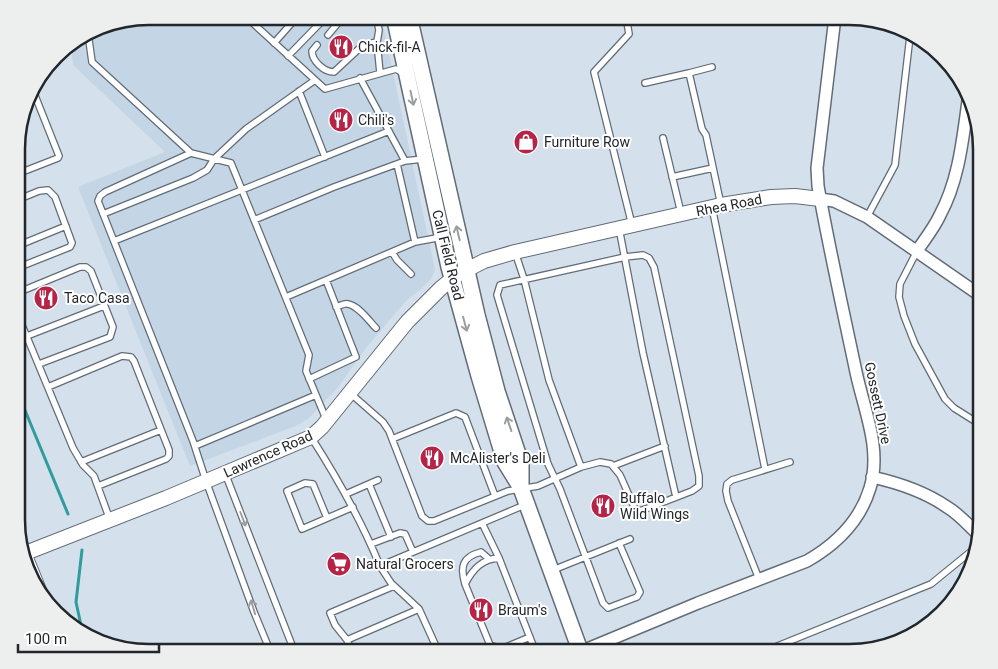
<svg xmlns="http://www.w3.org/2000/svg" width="998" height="669" viewBox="0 0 998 669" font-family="Roboto,sans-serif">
<rect width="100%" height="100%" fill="#d4e0eb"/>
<path fill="#c4d5e5" d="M 149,16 L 381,16 L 435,270 L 431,279 L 422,288 L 408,299 L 393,316 L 366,348 L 339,386 L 308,419 L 298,425 L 190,466 L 78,187 L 165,152 L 73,65 L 71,43 L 106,23 Z"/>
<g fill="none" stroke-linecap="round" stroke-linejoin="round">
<path stroke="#319c9c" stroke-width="3" d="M 17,391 L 68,514
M 82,630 L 76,602 L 82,550"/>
<defs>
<path id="service" d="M 245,16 L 325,89 L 396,69 L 403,73
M 376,16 L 379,30 L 377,42 L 380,73
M 626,16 L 629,34 L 594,72 L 632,225
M 88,33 L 92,62 L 191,153 L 231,163 L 309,355 L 306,371 L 326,419
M 328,35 L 344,16
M 274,43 L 298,16
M 317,45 L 312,51 C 312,61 324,72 334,72 L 363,45 L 377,42
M 288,56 L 327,16
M 689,73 L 712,67
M 360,78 L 405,161
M 645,83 L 689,73 L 702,129 L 706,135 L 721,205
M 299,91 L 325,157
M 663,138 L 681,213
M 191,153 L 105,192 L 100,196 L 98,201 L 193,441 L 206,481 L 254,612 L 271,653
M 397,164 L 415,242
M 17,174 L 58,158 L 59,156 L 32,88
M 672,177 L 713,168
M 712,207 L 765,469
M 103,214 L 193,178 L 207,170 L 214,159 L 246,129 L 315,80
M 867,217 L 895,165 L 910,36
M 254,220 L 334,187 L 405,161 L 423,159
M 619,228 L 643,353 L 676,497
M 114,241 L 389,131
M 17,246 L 66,226
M 917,251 L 900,284 L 899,297 L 904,316 L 915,344 L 945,399 L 954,408 L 981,425
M 392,252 L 397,260 L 411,274
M 17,268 L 70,247 L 72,243 L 55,197 L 48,190 L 39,191 L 17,200
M 17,293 L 80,267 L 86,267 L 91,271 L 113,327 L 110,337 L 39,364
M 286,297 L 415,242 L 442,237
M 336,307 C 340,306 344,303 348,304 C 359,306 369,321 376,328
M 17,313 L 73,448 L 83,465 L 94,476 L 110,520
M 27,336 L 104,306
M 309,379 L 356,357 L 326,280
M 48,387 L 122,356 L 131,357 L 134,361 L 169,450 L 169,456 L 166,459 L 98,486
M 350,393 L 383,422 L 389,431 L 422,516 L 428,521 L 434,521 L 508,491 L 538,486 L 581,467 L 549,380 L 524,279 L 515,252
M 311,437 C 338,479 361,520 380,566 L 527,504
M 392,439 L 456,413 L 465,417 L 495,496
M 195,446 L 316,395
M 81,462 L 161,430
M 613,466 L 665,446
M 581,467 L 600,462 L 611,464 L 620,475 L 636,511 L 643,510 L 692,491 L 699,486 L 699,476 L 654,267 L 649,258 L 643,255 L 625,257 L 500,285 L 497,295 L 548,464 L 560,489 L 603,603 L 608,608 L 637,597 L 640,592 L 619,543
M 225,473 L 295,653
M 369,484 L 391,537
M 346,494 L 378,480
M 327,518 L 313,484 L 305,483 L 287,491 L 302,529 L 353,507
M 482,523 L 499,558 L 536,653
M 371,544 L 400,533 L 405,534 L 413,552
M 499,558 C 482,559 473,569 465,584 L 490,645 L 501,649 L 530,637
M 380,566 L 391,583 L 419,609 L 439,653
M 553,570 L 630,539
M 759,579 L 728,501 L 726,491 L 727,484 L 732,480 L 790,462
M 465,584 C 460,567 462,557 481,552 L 489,559
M 347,640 L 335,625 L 330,613 L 394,586
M 352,653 L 347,640 L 419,609
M 760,653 L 931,584 L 974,549"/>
<path id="minor" d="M 820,199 L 834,201 L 867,217 L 981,296
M 917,251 C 925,239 934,228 940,215 C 960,178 963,135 969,94
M 872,477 C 899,483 924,491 947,507 C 959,514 969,526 979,535
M 580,652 L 698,603 L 807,561 C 835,545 860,521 870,488 C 882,449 864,410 856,372 C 843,310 829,248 818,186 L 817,168 L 835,17"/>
<path id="tertiary" d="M 17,536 L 41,595
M 23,554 L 166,498 L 311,437 L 322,427 L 407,322 L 441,288 L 457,275 L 484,261 L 515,252 L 721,205 L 771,197 L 795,196 L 820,199"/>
<path id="secondary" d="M 394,16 L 449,267 L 479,376 L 505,462 L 521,488 L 581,653
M 409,16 L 477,315 L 497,391 L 521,463 L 521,487"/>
</defs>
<use href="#service" stroke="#626c76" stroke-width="8"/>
<use href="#minor" stroke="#626c76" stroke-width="14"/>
<use href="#tertiary" stroke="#626c76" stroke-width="16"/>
<use href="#secondary" stroke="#626c76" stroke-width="18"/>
<use href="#service" stroke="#fff" stroke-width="5.5"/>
<use href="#minor" stroke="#fff" stroke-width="11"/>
<use href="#tertiary" stroke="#fff" stroke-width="14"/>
<use href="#secondary" stroke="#fff" stroke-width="15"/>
</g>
<defs><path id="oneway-shaft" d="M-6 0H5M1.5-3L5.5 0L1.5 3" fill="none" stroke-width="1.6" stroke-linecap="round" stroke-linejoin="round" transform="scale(1.25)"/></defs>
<g stroke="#9c9ea0">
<use href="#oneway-shaft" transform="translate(412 98) rotate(78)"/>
<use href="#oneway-shaft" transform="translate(458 233) rotate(-103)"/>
<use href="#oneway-shaft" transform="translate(465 324) rotate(75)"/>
<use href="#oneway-shaft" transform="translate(509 424) rotate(-109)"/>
<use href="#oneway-shaft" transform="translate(243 519) rotate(69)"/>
<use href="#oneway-shaft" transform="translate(253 607) rotate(-107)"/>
</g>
<defs>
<symbol id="restaurant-disc" viewBox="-11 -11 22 22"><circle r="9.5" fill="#b52347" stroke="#fff"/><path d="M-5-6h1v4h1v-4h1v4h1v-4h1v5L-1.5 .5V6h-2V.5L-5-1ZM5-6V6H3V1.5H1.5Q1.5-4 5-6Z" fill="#fff"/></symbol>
<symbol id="shop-disc" viewBox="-11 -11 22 22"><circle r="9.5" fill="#b52347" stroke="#fff"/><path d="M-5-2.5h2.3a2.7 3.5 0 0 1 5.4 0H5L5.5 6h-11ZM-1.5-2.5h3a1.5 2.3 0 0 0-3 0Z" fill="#fff"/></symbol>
<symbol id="supermarket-disc" viewBox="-11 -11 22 22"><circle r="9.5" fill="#b52347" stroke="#fff"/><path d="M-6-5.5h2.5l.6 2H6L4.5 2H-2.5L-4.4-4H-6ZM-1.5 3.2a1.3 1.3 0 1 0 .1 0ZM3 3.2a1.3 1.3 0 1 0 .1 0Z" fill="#fff"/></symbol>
</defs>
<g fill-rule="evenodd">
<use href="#restaurant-disc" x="327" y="33" width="28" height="28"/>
<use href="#restaurant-disc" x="327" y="106" width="28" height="28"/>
<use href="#shop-disc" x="512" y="128" width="28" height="28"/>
<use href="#restaurant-disc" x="32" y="284" width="28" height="28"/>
<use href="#restaurant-disc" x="418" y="444" width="28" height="28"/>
<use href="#restaurant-disc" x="589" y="492" width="28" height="28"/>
<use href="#supermarket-disc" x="325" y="550" width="28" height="28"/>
<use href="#restaurant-disc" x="467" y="596" width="28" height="28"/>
</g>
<g text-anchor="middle" stroke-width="4" stroke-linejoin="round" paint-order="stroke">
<g font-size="14" fill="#22272b" stroke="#fff" text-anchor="start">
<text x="358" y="52">Chick-fil-A</text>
<text x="358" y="125">Chili's</text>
<text x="544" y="147">Furniture Row</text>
<text x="64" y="303">Taco Casa</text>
<text x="450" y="463">McAlister's Deli</text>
<text x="620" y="503">Buffalo<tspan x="620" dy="16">Wild Wings</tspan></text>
<text x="356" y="569">Natural Grocers</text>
<text x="498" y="615">Braum's</text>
</g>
<g font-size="14" fill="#22272b" stroke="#fff">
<text transform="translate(729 205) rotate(-11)" y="5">Rhea Road</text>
<text transform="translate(448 255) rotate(76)" y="5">Call Field Road</text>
<text transform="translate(878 403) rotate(78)" y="5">Gossett Drive</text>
<text transform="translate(268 454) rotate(-24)" y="5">Lawrence Road</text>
</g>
</g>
<path d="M0 0H998V669H0ZM149 25H849A124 124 0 0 1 973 149V520A124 124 0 0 1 849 644H149A124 124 0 0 1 25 520V149A124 124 0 0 1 149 25Z" fill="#edeeee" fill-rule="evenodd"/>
<path fill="none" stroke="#22272b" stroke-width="2.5" d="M149 25H849A124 124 0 0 1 973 149V520A124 124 0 0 1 849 644H149A124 124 0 0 1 25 520V149A124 124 0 0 1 149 25Z"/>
<path d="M18 644v8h141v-8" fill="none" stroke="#22272b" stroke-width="2.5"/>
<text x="25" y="644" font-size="15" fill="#22272b" stroke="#ffffff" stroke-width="4" paint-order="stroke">100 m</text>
</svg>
